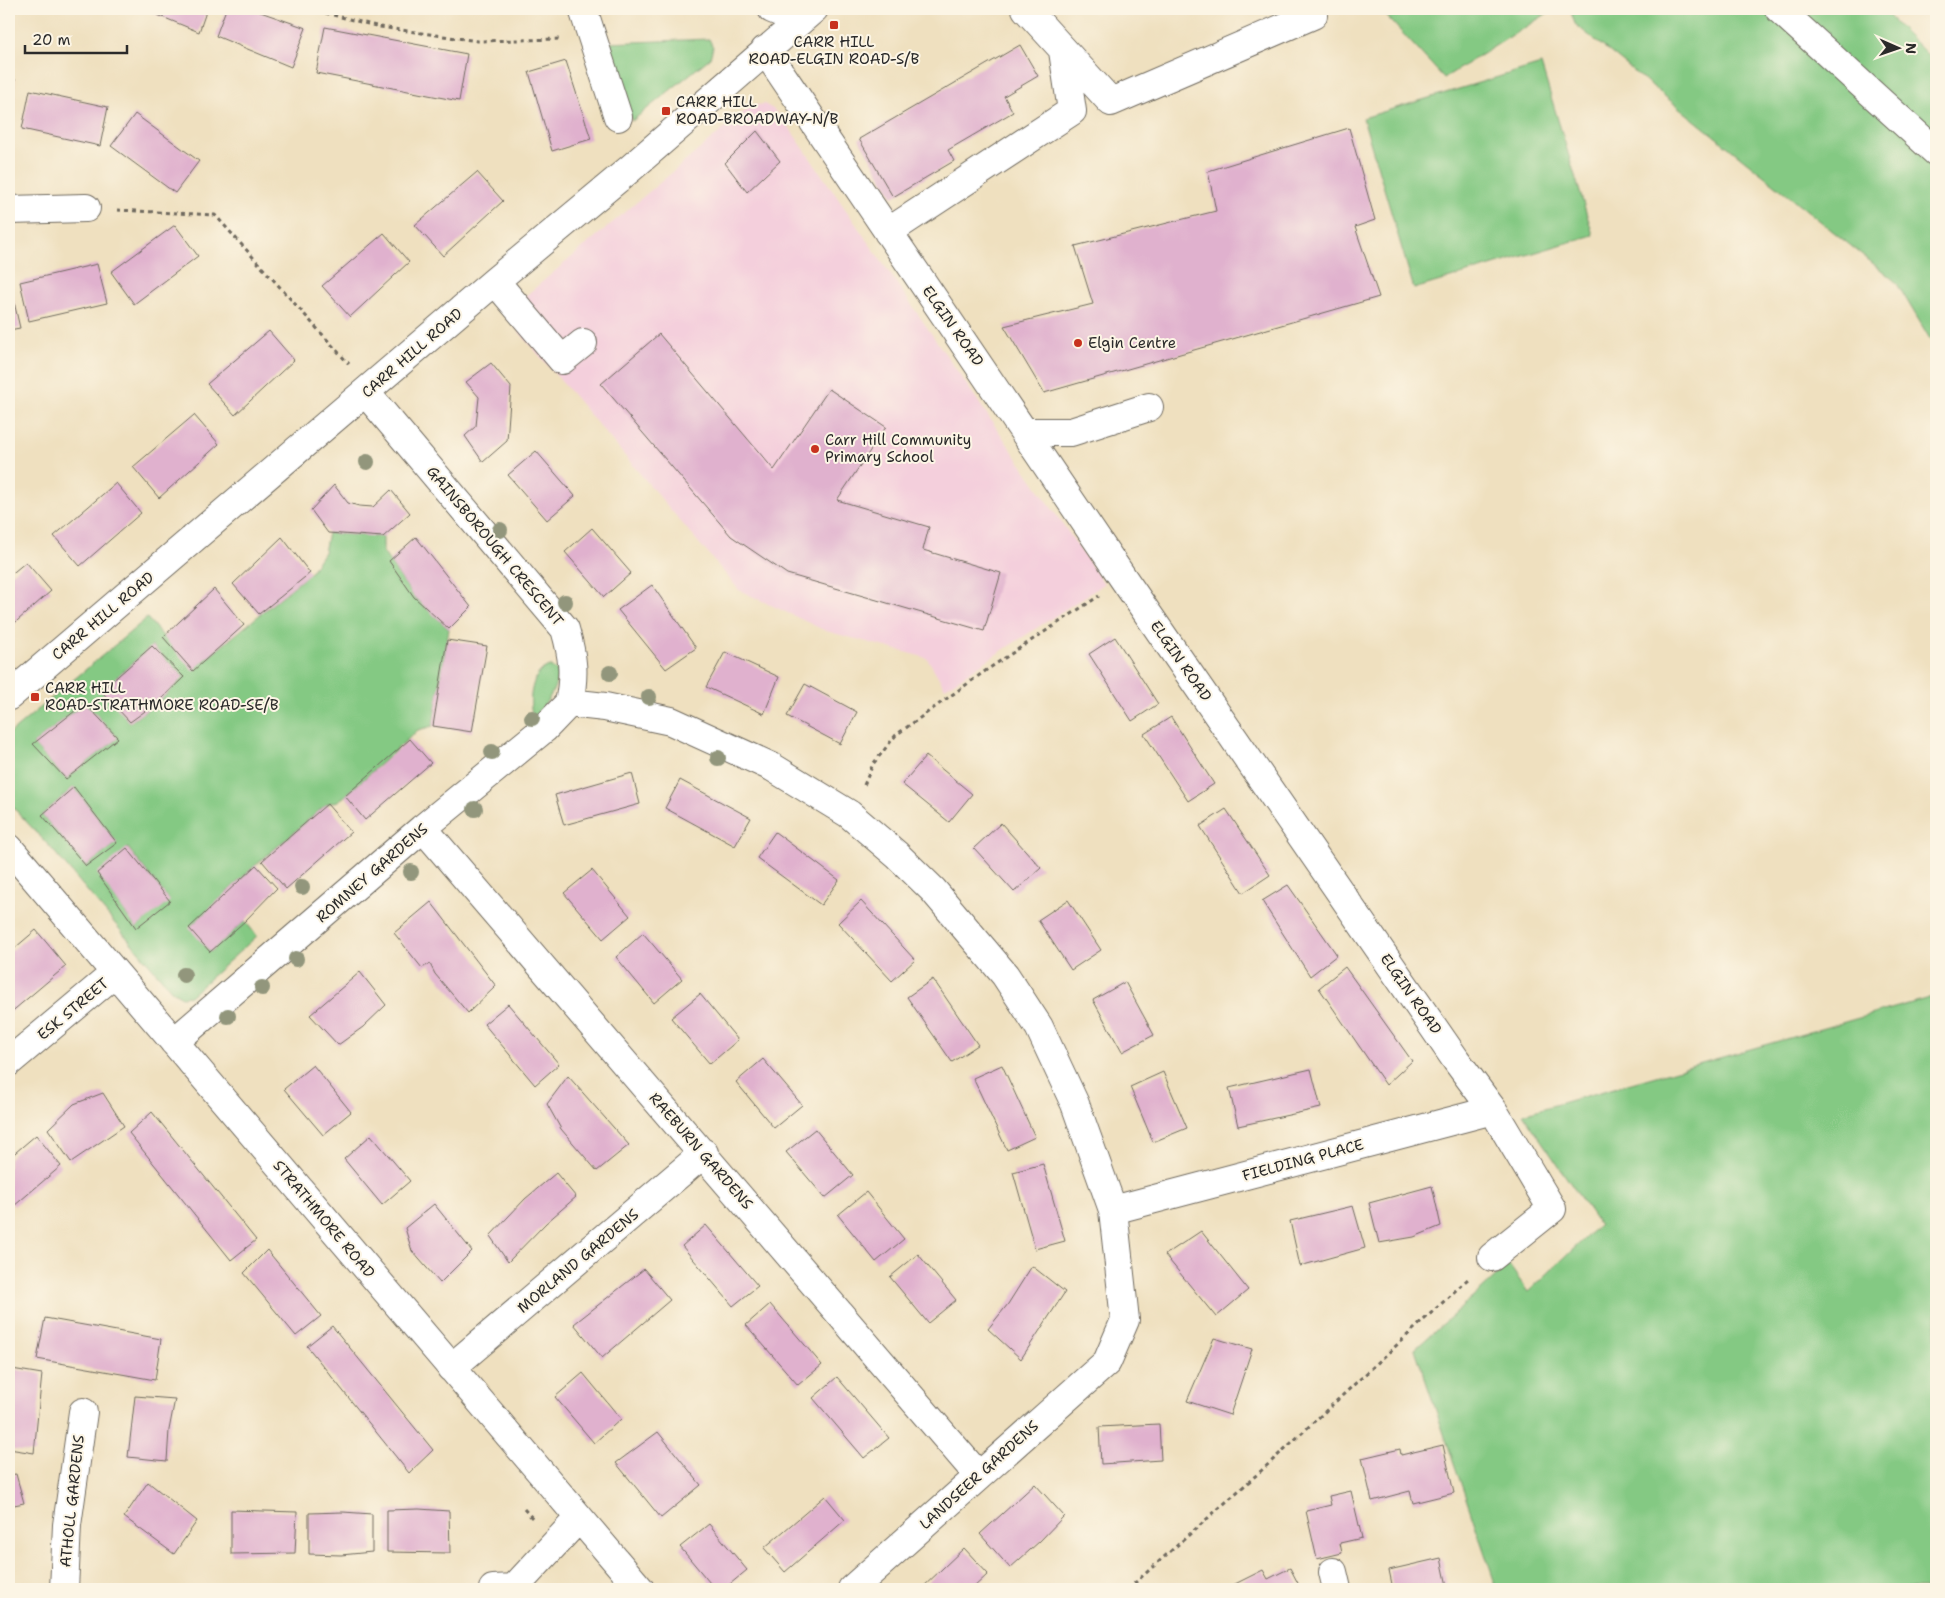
<svg xmlns="http://www.w3.org/2000/svg" width="1945" height="1598" viewBox="0 0 1945 1598" font-family="'Shantell Sans',sans-serif">
<rect width="100%" height="100%" fill="#fcf5e5"/>
<filter id="ink" filterUnits="userSpaceOnUse"><feTurbulence type="fractalNoise" baseFrequency=".02" numOctaves="2"/><feDisplacementMap in="SourceGraphic" scale="10" xChannelSelector="R" yChannelSelector="G"/><feConvolveMatrix kernelMatrix="1 2 1 2 8 2 1 2 1" color-interpolation-filters="sRGB"/></filter>
<filter id="wash" filterUnits="userSpaceOnUse"><feTurbulence type="fractalNoise" baseFrequency=".0096" numOctaves="4" result="noise"/><feDisplacementMap in="SourceGraphic" scale="20" xChannelSelector="R" yChannelSelector="G"/><feGaussianBlur stdDeviation="1.12" result="paint"/><feColorMatrix in="noise" values="0 0 0 0 0 0 0 0 0 0 0 0 0 0 0 0 0 1.4 0 .05"/><feComposite in="paint" operator="in"/></filter>
<g filter="url(#wash)">
<rect width="100%" height="100%" fill="#efe0bf"/>
<path fill="#f4cfdc" d="M 764,104 L 773,109 L 784,120 L 1104,584 L 945,688 L 927,658 L 826,631 L 739,590 L 504,314 L 751,106 Z"/>
<path fill="#84c983" stroke="#587a57" fill-rule="evenodd" d="M 1380,9 L 1550,9 L 1551,11 L 1444,78 Z
M 1570,9 L 1882,9 L 1936,63 L 1936,349 L 1896,282 L 1575,24 Z
M 709,39 L 713,47 L 710,58 L 632,121 L 607,43 Z
M 1541,64 L 1593,235 L 1414,289 L 1363,118 Z
M 328,533 L 383,537 L 383,552 L 414,597 L 449,629 L 433,726 L 418,730 L 345,796 L 338,801 L 327,804 L 256,865 L 190,927 L 210,952 L 245,921 L 257,936 L 190,996 L 182,997 L 172,991 L 51,848 L 9,803 L 9,734 L 147,618 L 193,670 L 310,573 L 324,552 ZM 152,646 L 184,677 L 159,701 L 130,722 L 102,690 ZM 85,703 L 118,738 L 66,779 L 33,744 ZM 74,787 L 117,843 L 86,866 L 42,815 ZM 128,848 L 169,900 L 136,928 L 98,873 Z
M 549,666 L 557,670 C 558,691 545,704 533,718 C 528,702 530,673 549,666 Z
M 1936,996 L 1936,1589 L 1497,1589 L 1415,1349 L 1509,1265 L 1528,1292 L 1599,1225 L 1523,1114 Z"/>
<g id="blocks">
<path fill="#e0b1ce" d="M 143,9 L 207,9 L 199,32 Z
M 226,9 L 252,9 L 306,28 L 291,67 L 216,36 Z
M 325,27 L 467,54 L 459,101 L 316,73 Z
M 1020,45 L 1038,76 L 1004,96 L 1013,112 L 948,150 L 954,161 L 893,197 L 859,139 Z
M 566,61 L 591,139 L 552,151 L 529,72 Z
M 9,79 L 15,79 L 14,119 L 9,119 Z
M 30,90 L 108,107 L 100,146 L 22,129 Z
M 135,114 L 199,161 L 175,193 L 111,146 Z
M 1349,128 L 1375,220 L 1355,227 L 1379,297 L 1044,393 L 1004,326 L 1093,304 L 1075,246 L 1216,211 L 1208,171 Z
M 757,131 L 780,161 L 747,192 L 725,163 Z
M 477,172 L 503,201 L 443,256 L 415,225 Z
M 175,225 L 198,256 L 134,304 L 111,272 Z
M 384,233 L 409,262 L 350,317 L 322,286 Z
M 97,264 L 107,303 L 29,321 L 20,282 Z
M 11,289 L 20,328 L 9,330 L 9,290 Z
M 269,331 L 294,360 L 235,415 L 207,384 Z
M 659,334 L 774,470 L 829,389 L 886,427 L 837,500 L 929,527 L 923,550 L 1001,573 L 984,631 L 787,574 L 731,536 L 601,384 Z
M 491,363 L 511,387 L 507,441 L 483,462 L 465,436 L 476,426 L 479,397 L 466,382 Z
M 194,415 L 219,444 L 159,498 L 133,467 Z
M 536,451 L 575,496 L 547,520 L 508,475 Z
M 116,483 L 141,513 L 80,566 L 54,536 Z
M 334,485 L 348,503 L 359,506 L 373,507 L 391,490 L 410,513 L 383,537 L 328,533 L 311,510 Z
M 592,528 L 631,573 L 604,597 L 565,552 Z
M 282,537 L 310,573 L 259,614 L 233,584 Z
M 416,537 L 471,607 L 449,629 L 414,597 L 389,561 Z
M 26,562 L 51,591 L 9,628 L 9,576 Z
M 652,585 L 696,648 L 666,669 L 618,610 Z
M 214,589 L 244,625 L 193,671 L 163,637 Z
M 1115,637 L 1158,704 L 1132,721 L 1089,654 Z
M 447,640 L 487,646 L 472,732 L 433,726 Z
M 152,646 L 184,677 L 159,701 L 130,722 L 101,691 Z
M 725,652 L 779,677 L 764,714 L 706,687 Z
M 805,684 L 857,712 L 840,744 L 787,716 Z
M 85,703 L 118,738 L 66,779 L 33,744 Z
M 1171,717 L 1214,784 L 1188,801 L 1144,734 Z
M 410,739 L 431,763 L 365,820 L 345,796 Z
M 926,756 L 972,794 L 949,822 L 902,784 Z
M 632,773 L 640,804 L 564,825 L 555,795 Z
M 680,780 L 751,818 L 735,846 L 665,808 Z
M 74,787 L 117,843 L 86,866 L 42,815 Z
M 327,804 L 351,832 L 286,889 L 262,861 Z
M 1226,809 L 1270,875 L 1243,893 L 1200,826 Z
M 1001,823 L 1041,868 L 1014,892 L 974,848 Z
M 775,832 L 839,880 L 821,905 L 757,858 Z
M 127,848 L 170,901 L 136,928 L 97,873 Z
M 256,865 L 277,888 L 245,921 L 210,952 L 189,928 Z
M 592,870 L 630,916 L 603,939 L 564,893 Z
M 1288,885 L 1337,955 L 1310,976 L 1262,901 Z
M 1068,900 L 1101,950 L 1071,970 L 1038,920 Z
M 861,901 L 915,960 L 892,981 L 838,923 Z
M 431,902 L 496,986 L 468,1013 L 435,974 L 430,964 L 422,968 L 394,933 Z
M 36,930 L 66,966 L 9,1014 L 9,953 Z
M 643,933 L 682,979 L 654,1003 L 616,957 Z
M 1345,967 L 1412,1061 L 1386,1085 L 1319,988 Z
M 360,972 L 386,1005 L 363,1027 L 338,1045 L 310,1015 Z
M 933,979 L 978,1045 L 952,1062 L 907,997 Z
M 1125,982 L 1154,1035 L 1122,1052 L 1093,1000 Z
M 700,994 L 738,1040 L 710,1064 L 671,1018 Z
M 508,1004 L 559,1064 L 535,1085 L 484,1024 Z
M 763,1059 L 802,1105 L 774,1128 L 736,1082 Z
M 313,1065 L 351,1112 L 323,1135 L 284,1089 Z
M 1002,1065 L 1035,1137 L 1007,1150 L 973,1078 Z
M 1311,1069 L 1321,1108 L 1238,1126 L 1229,1088 Z
M 1163,1072 L 1187,1128 L 1153,1142 L 1130,1087 Z
M 568,1076 L 629,1145 L 597,1171 L 561,1129 L 547,1104 Z
M 103,1093 L 124,1126 L 71,1162 L 48,1129 L 74,1104 Z
M 152,1112 L 256,1240 L 231,1260 L 129,1133 Z
M 815,1129 L 853,1175 L 825,1198 L 786,1152 Z
M 36,1135 L 61,1166 L 14,1206 L 9,1200 L 9,1158 Z
M 371,1135 L 410,1181 L 382,1205 L 344,1159 Z
M 1043,1164 L 1065,1241 L 1035,1249 L 1013,1172 Z
M 556,1173 L 576,1197 L 546,1223 L 508,1262 L 490,1236 L 525,1199 Z
M 1432,1186 L 1441,1226 L 1414,1237 L 1379,1243 L 1369,1203 Z
M 866,1192 L 904,1239 L 876,1262 L 838,1215 Z
M 434,1204 L 472,1251 L 440,1283 L 412,1251 L 405,1228 Z
M 1353,1206 L 1365,1248 L 1300,1266 L 1290,1221 Z
M 706,1225 L 758,1286 L 733,1306 L 682,1246 Z
M 1201,1231 L 1248,1290 L 1216,1317 L 1165,1255 Z
M 267,1250 L 321,1316 L 296,1336 L 244,1273 Z
M 918,1254 L 956,1300 L 928,1323 L 890,1277 Z
M 1032,1266 L 1065,1292 L 1021,1359 L 988,1329 L 1008,1304 Z
M 644,1269 L 670,1300 L 602,1358 L 574,1324 Z
M 770,1304 L 822,1365 L 798,1385 L 746,1325 Z
M 45,1318 L 161,1339 L 155,1380 L 37,1359 Z
M 332,1326 L 433,1450 L 409,1473 L 307,1346 Z
M 1214,1338 L 1252,1349 L 1230,1415 L 1187,1401 Z
M 12,1369 L 42,1374 L 34,1453 L 9,1449 Z
M 583,1373 L 621,1419 L 594,1443 L 555,1397 Z
M 837,1377 L 889,1438 L 864,1458 L 813,1398 Z
M 135,1396 L 175,1399 L 169,1430 L 167,1461 L 128,1457 Z
M 1159,1424 L 1161,1460 L 1101,1464 L 1099,1427 Z
M 658,1432 L 701,1485 L 661,1518 L 616,1463 Z
M 1443,1445 L 1454,1493 L 1413,1503 L 1410,1491 L 1372,1501 L 1362,1458 L 1400,1449 L 1401,1455 Z
M 16,1474 L 24,1503 L 9,1506 L 9,1475 Z
M 148,1482 L 197,1521 L 174,1554 L 124,1517 Z
M 1035,1484 L 1064,1516 L 1040,1541 L 1010,1568 L 980,1534 Z
M 1351,1491 L 1362,1538 L 1340,1543 L 1342,1553 L 1317,1559 L 1306,1511 L 1331,1505 L 1329,1496 Z
M 825,1496 L 845,1520 L 785,1572 L 764,1548 Z
M 419,1509 L 449,1511 L 450,1553 L 387,1552 L 387,1510 Z
M 231,1510 L 297,1512 L 295,1553 L 231,1554 Z
M 343,1512 L 372,1514 L 372,1552 L 341,1555 L 309,1554 L 309,1513 Z
M 709,1524 L 747,1570 L 724,1589 L 715,1589 L 680,1547 Z
M 964,1548 L 988,1574 L 972,1589 L 921,1589 Z
M 1441,1558 L 1447,1586 L 1434,1589 L 1393,1589 L 1389,1570 Z
M 1290,1568 L 1301,1589 L 1229,1587 L 1263,1570 L 1268,1579 Z"/>
</g>
</g>
<g filter="url(#ink)">
<use href="#blocks" fill-opacity="0" stroke="#706a5f" stroke-width="1"/>
<g fill="none" stroke-linecap="round" stroke-linejoin="round">
<defs>
<path id="minor" d="M 583,9 L 618,117
M 772,9 L 798,20
M 1026,9 L 1111,102 L 1313,15
M 1779,9 L 1936,152
M 765,50 L 1123,578 L 1456,1060 L 1493,1110 L 1552,1209 L 1492,1257
M 9,210 L 86,208
M 888,232 L 1072,111 L 1063,51
M 495,281 L 562,360 L 583,343
M 366,393 L 565,629 C 573,657 575,674 569,703 L 605,707 L 671,721 L 772,767 L 849,814 L 897,855 L 933,890 L 1005,975 L 1039,1027 L 1075,1104 L 1113,1210 L 1125,1320 L 1107,1362 L 852,1589
M 1025,432 L 1071,432 L 1149,407
M 9,696 L 495,281 L 631,168 L 814,9
M 423,828 L 978,1475
M 9,848 L 640,1589
M 174,1042 L 423,828 L 544,729 L 569,703
M 9,1062 L 114,974
M 1113,1210 L 1493,1110
M 451,1368 L 704,1153
M 1333,1572 L 1337,1589
M 64,1589 L 67,1525 L 83,1412
M 493,1589 L 514,1588 L 578,1519"/>
</defs>
<use href="#minor" stroke="#706a5f" stroke-width="30"/>
<path stroke="#706a5f" stroke-width="3" stroke-dasharray="4 4" stroke-linecap="butt" d="M 310,9 L 380,27 L 478,41 L 561,39
M 117,210 L 215,215 L 349,364
M 864,785 L 873,764 L 896,735 L 988,669 L 1099,596
M 524,1509 L 534,1520
M 1128,1589 L 1262,1470 L 1469,1278"/>
<use href="#minor" stroke="#fff" stroke-width="28"/>
</g>
<g fill="#92967c">
<circle cx="367" cy="462" r="8"/>
<circle cx="500" cy="530" r="8"/>
<circle cx="565" cy="602" r="8"/>
<circle cx="610" cy="673" r="8"/>
<circle cx="649" cy="697" r="8"/>
<circle cx="532" cy="718" r="8"/>
<circle cx="492" cy="752" r="8"/>
<circle cx="718" cy="758" r="8"/>
<circle cx="475" cy="809" r="8"/>
<circle cx="411" cy="872" r="8"/>
<circle cx="302" cy="887" r="8"/>
<circle cx="296" cy="959" r="8"/>
<circle cx="184" cy="975" r="8"/>
<circle cx="262" cy="988" r="8"/>
<circle cx="228" cy="1016" r="8"/>
</g>
</g>
<g fill="#c8321e" stroke="#fcf5e5" stroke-width="2">
<rect x="829" y="20" width="10" height="10" rx="2.5"/>
<rect x="661" y="106" width="10" height="10" rx="2.5"/>
<circle cx="1078" cy="343" r="5"/>
<circle cx="815" cy="449" r="5"/>
<rect x="30" y="692" width="10" height="10" rx="2.5"/>
</g>
<g text-anchor="middle" stroke-width="4" stroke-linejoin="round" paint-order="stroke">
<g font-size="15" fill="#2b2b2b" stroke="#fcf5e5" text-anchor="start">
<text x="834" y="47" text-anchor="middle">CARR HILL<tspan x="834" dy="17">ROAD-ELGIN ROAD-S/B</tspan></text>
<text x="676" y="107">CARR HILL<tspan x="676" dy="17">ROAD-BROADWAY-N/B</tspan></text>
<text x="1088" y="348">Elgin Centre</text>
<text x="825" y="445">Carr Hill Community<tspan x="825" dy="17">Primary School</tspan></text>
<text x="45" y="693">CARR HILL<tspan x="45" dy="17">ROAD-STRATHMORE ROAD-SE/B</tspan></text>
</g>
<g font-size="15" fill="#2b2b2b" stroke="#fcf5e5">
<text transform="translate(953 326) rotate(55)" y="5">ELGIN ROAD</text>
<text transform="translate(412 353) rotate(-41)" y="5">CARR HILL ROAD</text>
<text transform="translate(495 546) rotate(50)" y="5">GAINSBOROUGH CRESCENT</text>
<text transform="translate(103 616) rotate(-40)" y="5">CARR HILL ROAD</text>
<text transform="translate(1181 661) rotate(55)" y="5">ELGIN ROAD</text>
<text transform="translate(372 873) rotate(-41)" y="5">ROMNEY GARDENS</text>
<text transform="translate(1411 994) rotate(55)" y="5">ELGIN ROAD</text>
<text transform="translate(73 1009) rotate(-40)" y="5">ESK STREET</text>
<text transform="translate(701 1151) rotate(49)" y="5">RAEBURN GARDENS</text>
<text transform="translate(1303 1160) rotate(-15)" y="5">FIELDING PLACE</text>
<text transform="translate(324 1219) rotate(50)" y="5">STRATHMORE ROAD</text>
<text transform="translate(578 1261) rotate(-40)" y="5">MORLAND GARDENS</text>
<text transform="translate(979 1475) rotate(-42)" y="5">LANDSEER GARDENS</text>
<text transform="translate(72 1501) rotate(-84)" y="5">ATHOLL GARDENS</text>
</g>
</g>
<rect width="1945" height="1598" fill="none" stroke="#fcf5e5" stroke-width="30"/>
<g transform="translate(1898 48) rotate(92)" stroke="#fcf5e5" stroke-width="4" paint-order="stroke">
<path d="M0-4L9 19L0 12L-9 19Z" fill="#2b2b2b"/>
<text y="-8" font-size="14" font-weight="bold" text-anchor="middle" fill="#2b2b2b">N</text>
</g>
<path d="M25 45v8h102v-8" fill="none" stroke="#2b2b2b" stroke-width="2.5"/>
<text x="32" y="45" font-size="15" fill="#2b2b2b" stroke="#fcf5e5" stroke-width="4" paint-order="stroke">20 m</text>
</svg>
